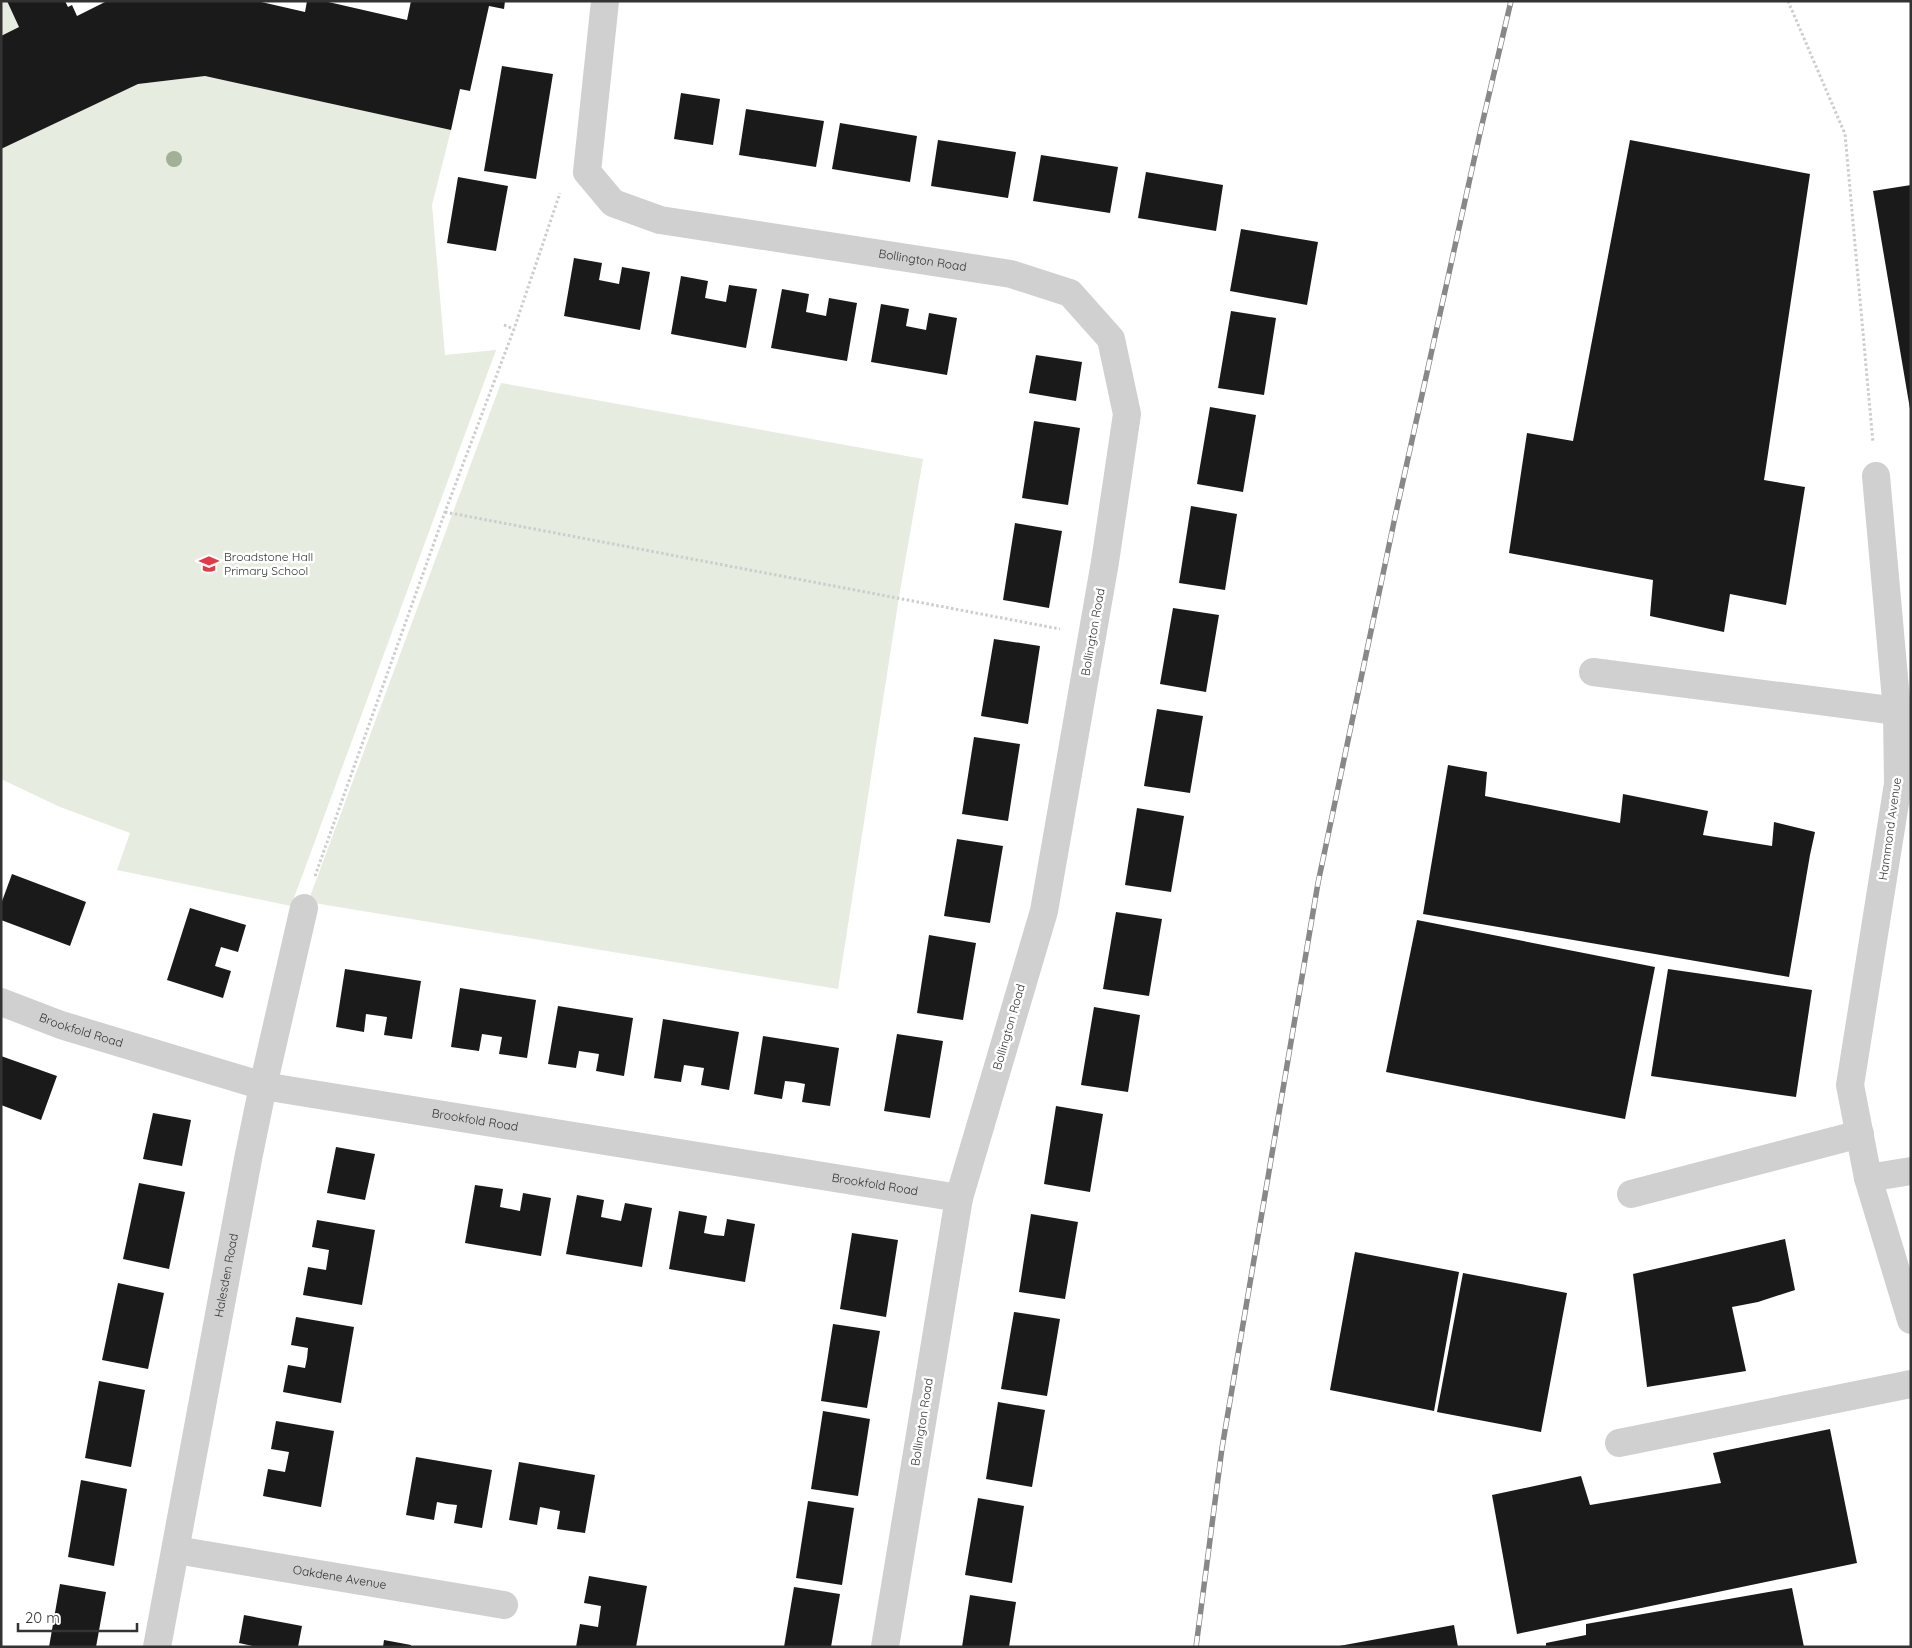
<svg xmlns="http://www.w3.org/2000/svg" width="1912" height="1648" viewBox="0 0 1912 1648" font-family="Quicksand,sans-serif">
<rect width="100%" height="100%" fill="#fff"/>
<path fill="#e6ecdf" d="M 1,1 L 7,1 L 19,27 L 1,36 Z
M 205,76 L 451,130 L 432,205 L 445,355 L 496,350 L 291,906 L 117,870 L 130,833 L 60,807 L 1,779 L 1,149 L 138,84 Z
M 501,383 L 923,459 L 899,597 L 838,989 L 308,902 Z"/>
<path fill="#1a1a1a" d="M 7,1 L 65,1 L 68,7 L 72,5 L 77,16 L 107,1 L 257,1 L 305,12 L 307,1 L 324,1 L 407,20 L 411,1 L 505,1 L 504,9 L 489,6 L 470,91 L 460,89 L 451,130 L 205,76 L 138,84 L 1,149 L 1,36 L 19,27 Z
M 502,66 L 553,74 L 536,179 L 484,171 Z
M 681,93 L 720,99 L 713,145 L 674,139 Z
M 746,109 L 824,121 L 816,167 L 739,155 Z
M 840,123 L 917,136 L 910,182 L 832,169 Z
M 938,140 L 1016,152 L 1008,198 L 931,186 Z
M 1630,140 L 1810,174 L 1764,480 L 1805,487 L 1786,605 L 1730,594 L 1724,632 L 1650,616 L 1653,580 L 1509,553 L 1527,433 L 1573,441 Z
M 1041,155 L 1118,167 L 1110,213 L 1033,201 Z
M 1146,172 L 1223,185 L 1216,231 L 1138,218 Z
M 458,177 L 508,186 L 496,251 L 447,243 Z
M 1911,185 L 1911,409 L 1910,409 L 1873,191 Z
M 1241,229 L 1318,242 L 1307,305 L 1230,291 Z
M 574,258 L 602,263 L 599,280 L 619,284 L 622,267 L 650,272 L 640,330 L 564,316 Z
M 681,276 L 708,281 L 705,298 L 726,302 L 729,285 L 757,289 L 746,348 L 671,334 Z
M 782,289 L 809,294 L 806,312 L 826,316 L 829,298 L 857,303 L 847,361 L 771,348 Z
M 881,304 L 909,309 L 906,326 L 926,330 L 929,313 L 957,318 L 947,375 L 871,362 Z
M 1231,311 L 1276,318 L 1264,395 L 1218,388 Z
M 1036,355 L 1082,362 L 1076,401 L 1029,393 Z
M 1210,407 L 1256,415 L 1243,492 L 1197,484 Z
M 1034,421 L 1080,428 L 1068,505 L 1022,498 Z
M 1191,506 L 1237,514 L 1225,590 L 1179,583 Z
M 1015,523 L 1062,531 L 1049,608 L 1003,600 Z
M 1173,608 L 1219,615 L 1206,692 L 1160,684 Z
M 994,639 L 1040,646 L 1028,724 L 981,716 Z
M 1157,709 L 1203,716 L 1190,793 L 1144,786 Z
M 974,737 L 1020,744 L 1008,821 L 962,814 Z
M 1448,765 L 1487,772 L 1485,796 L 1620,823 L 1623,794 L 1708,811 L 1703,835 L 1772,846 L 1774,822 L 1815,832 L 1810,855 L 1789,977 L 1423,914 Z
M 1137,808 L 1184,816 L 1171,892 L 1125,885 Z
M 957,839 L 1003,846 L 990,923 L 944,916 Z
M 12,874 L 86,902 L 70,946 L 1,920 L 1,904 Z
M 190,908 L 246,925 L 238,952 L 221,947 L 218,956 L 215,966 L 231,971 L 223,998 L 167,980 Z
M 1116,912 L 1162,919 L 1149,996 L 1103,989 Z
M 1417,920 L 1655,967 L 1625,1119 L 1386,1072 Z
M 929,935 L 976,943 L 963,1020 L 917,1013 Z
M 345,969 L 421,981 L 412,1039 L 384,1035 L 387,1017 L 366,1014 L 364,1032 L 336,1027 Z
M 1668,969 L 1812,990 L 1796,1097 L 1651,1076 Z
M 460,988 L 536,1000 L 527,1058 L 499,1054 L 502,1037 L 482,1034 L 479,1051 L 451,1047 Z
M 558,1006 L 633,1018 L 624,1076 L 596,1071 L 599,1054 L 579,1051 L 576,1068 L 548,1064 Z
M 1094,1007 L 1140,1015 L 1128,1092 L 1081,1085 Z
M 663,1019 L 739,1032 L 729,1090 L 701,1085 L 704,1068 L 684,1065 L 681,1082 L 654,1078 Z
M 897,1034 L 943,1041 L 930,1118 L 884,1111 Z
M 763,1036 L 839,1048 L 830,1106 L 802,1102 L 805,1084 L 795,1082 L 785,1081 L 782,1099 L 754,1094 Z
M 1,1056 L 57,1076 L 41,1120 L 1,1105 Z
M 1056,1106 L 1103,1114 L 1090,1192 L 1044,1184 Z
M 153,1113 L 191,1120 L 182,1166 L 143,1159 Z
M 336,1147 L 375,1154 L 365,1200 L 327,1193 Z
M 139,1183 L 185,1192 L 169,1269 L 123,1259 Z
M 475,1185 L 503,1189 L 500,1207 L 520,1211 L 523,1193 L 551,1198 L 541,1256 L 465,1243 Z
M 577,1195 L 604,1200 L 601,1217 L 621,1221 L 625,1203 L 652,1208 L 642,1267 L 566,1254 Z
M 679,1211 L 707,1216 L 704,1233 L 714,1235 L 724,1236 L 727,1219 L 755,1224 L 745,1282 L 669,1269 Z
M 1031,1214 L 1078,1222 L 1065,1299 L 1019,1292 Z
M 317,1220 L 375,1230 L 362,1305 L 303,1295 L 308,1267 L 326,1270 L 329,1250 L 312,1247 Z
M 852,1233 L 898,1240 L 886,1317 L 840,1309 Z
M 1785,1239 L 1795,1290 L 1758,1302 L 1732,1307 L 1746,1371 L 1647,1387 L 1633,1274 Z
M 1355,1252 L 1459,1272 L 1434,1411 L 1330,1390 Z
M 1463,1273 L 1567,1293 L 1541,1432 L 1437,1412 Z
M 118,1283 L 164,1293 L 148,1369 L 102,1360 Z
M 1014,1312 L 1060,1319 L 1047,1396 L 1001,1389 Z
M 296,1317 L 354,1327 L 341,1403 L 283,1392 L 288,1365 L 305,1368 L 307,1358 L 308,1348 L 291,1345 Z
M 833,1324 L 880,1331 L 867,1408 L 821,1401 Z
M 99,1381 L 145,1390 L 131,1467 L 85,1458 Z
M 998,1402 L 1045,1410 L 1032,1487 L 986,1479 Z
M 823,1411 L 870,1419 L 858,1496 L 811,1489 Z
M 276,1421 L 334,1431 L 321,1507 L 263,1496 L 268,1469 L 285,1472 L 289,1452 L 271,1449 Z
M 1830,1429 L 1857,1563 L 1517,1634 L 1492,1495 L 1581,1476 L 1590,1505 L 1721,1483 L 1713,1453 Z
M 416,1457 L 492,1470 L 482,1528 L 454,1523 L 457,1505 L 447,1504 L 437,1502 L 434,1520 L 406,1515 Z
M 519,1462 L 595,1475 L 585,1533 L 557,1529 L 560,1511 L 540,1507 L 537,1525 L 509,1520 Z
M 81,1480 L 127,1489 L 114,1566 L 68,1557 Z
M 978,1498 L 1024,1506 L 1012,1583 L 965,1575 Z
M 808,1501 L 854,1508 L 842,1585 L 796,1578 Z
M 589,1576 L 647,1586 L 636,1647 L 576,1647 L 580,1624 L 598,1627 L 601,1606 L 584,1603 Z
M 60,1584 L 106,1592 L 96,1647 L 49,1647 Z
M 794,1587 L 840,1594 L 831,1647 L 784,1647 Z
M 1792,1588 L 1804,1647 L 1546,1647 L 1546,1643 L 1586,1635 L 1586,1624 Z
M 970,1595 L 1016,1602 L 1009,1647 L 962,1647 Z
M 244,1615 L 302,1626 L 298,1647 L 257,1647 L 239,1643 Z
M 1454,1625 L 1458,1647 L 1339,1647 L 1339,1646 Z
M 384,1640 L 411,1645 L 411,1647 L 383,1647 Z"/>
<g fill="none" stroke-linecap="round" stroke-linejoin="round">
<path stroke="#cdcdcd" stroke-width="3" stroke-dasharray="2.5 2.5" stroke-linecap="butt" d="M 1788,1 L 1845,134 L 1873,443
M 504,325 L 514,329
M 445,512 L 1060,629
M 315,876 L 445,512 L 514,329 L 560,193"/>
<g stroke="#d0d0d0" stroke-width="28">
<path id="s1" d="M 605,1 L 587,172 L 613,203 L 660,220 L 1011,274 L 1070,293 L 1111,339 L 1127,414 L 1105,562 L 1044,911 L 959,1198 L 885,1647"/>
<path d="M 1876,476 L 1897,711 L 1898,784 L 1850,1085 L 1868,1178 L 1911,1320"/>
<path d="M 1593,672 L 1897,711"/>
<path id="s2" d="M 1,1002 L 61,1025 L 263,1086 L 959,1198"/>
<path d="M 1868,1178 L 1911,1171"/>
<path d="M 1631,1194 L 1860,1134"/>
<path d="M 1619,1443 L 1911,1384"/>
<path id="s3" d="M 176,1550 L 504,1605"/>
<path id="s4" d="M 157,1647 L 248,1159 L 263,1086 L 304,908"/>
</g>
<defs>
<path id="rail" d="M 1196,1647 L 1222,1448 L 1318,883 L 1395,517 L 1480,133 L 1511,1"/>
</defs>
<use href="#rail" stroke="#888" stroke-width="5.5"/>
<use href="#rail" stroke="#fff" stroke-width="4" stroke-dasharray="11" stroke-linecap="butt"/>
</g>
<circle fill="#a2b095" cx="174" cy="159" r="8"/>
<defs>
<symbol id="school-bare" viewBox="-9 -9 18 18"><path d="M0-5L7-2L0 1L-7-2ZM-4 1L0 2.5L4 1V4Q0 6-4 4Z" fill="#e63946" stroke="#fff" stroke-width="2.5" paint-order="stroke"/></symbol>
</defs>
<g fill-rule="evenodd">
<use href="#school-bare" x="195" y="550" width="28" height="28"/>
</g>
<g text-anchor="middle" stroke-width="5" stroke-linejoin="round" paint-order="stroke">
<g font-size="12" fill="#333" stroke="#fff">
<text dy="4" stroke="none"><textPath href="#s1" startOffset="528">Bollington Road</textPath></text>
<text transform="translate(1093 632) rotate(-80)" y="4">Bollington Road</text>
<text transform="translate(1890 829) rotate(-82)" y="4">Hammond Avenue</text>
<text transform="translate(1009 1027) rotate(-74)" y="4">Bollington Road</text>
<text dy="4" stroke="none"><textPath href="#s2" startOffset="85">Brookfold Road</textPath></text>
<text dy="4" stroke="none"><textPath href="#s2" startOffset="490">Brookfold Road</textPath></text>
<text dy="4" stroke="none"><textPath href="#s2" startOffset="895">Brookfold Road</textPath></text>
<text dy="4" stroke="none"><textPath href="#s4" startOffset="378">Halesden Road</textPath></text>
<text transform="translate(922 1422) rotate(-81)" y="4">Bollington Road</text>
<text dy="4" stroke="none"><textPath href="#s3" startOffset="166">Oakdene Avenue</textPath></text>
</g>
<g font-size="12" fill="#333" stroke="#fff" text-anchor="start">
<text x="224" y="561">Broadstone Hall<tspan x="224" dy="14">Primary School</tspan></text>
</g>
</g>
<rect width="1912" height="1648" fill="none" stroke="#333333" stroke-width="5"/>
<path d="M18 1623v8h119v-8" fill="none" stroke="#333333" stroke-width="2.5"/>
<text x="25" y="1623" font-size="15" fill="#333333" stroke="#ffffff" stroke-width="4" paint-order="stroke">20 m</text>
</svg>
